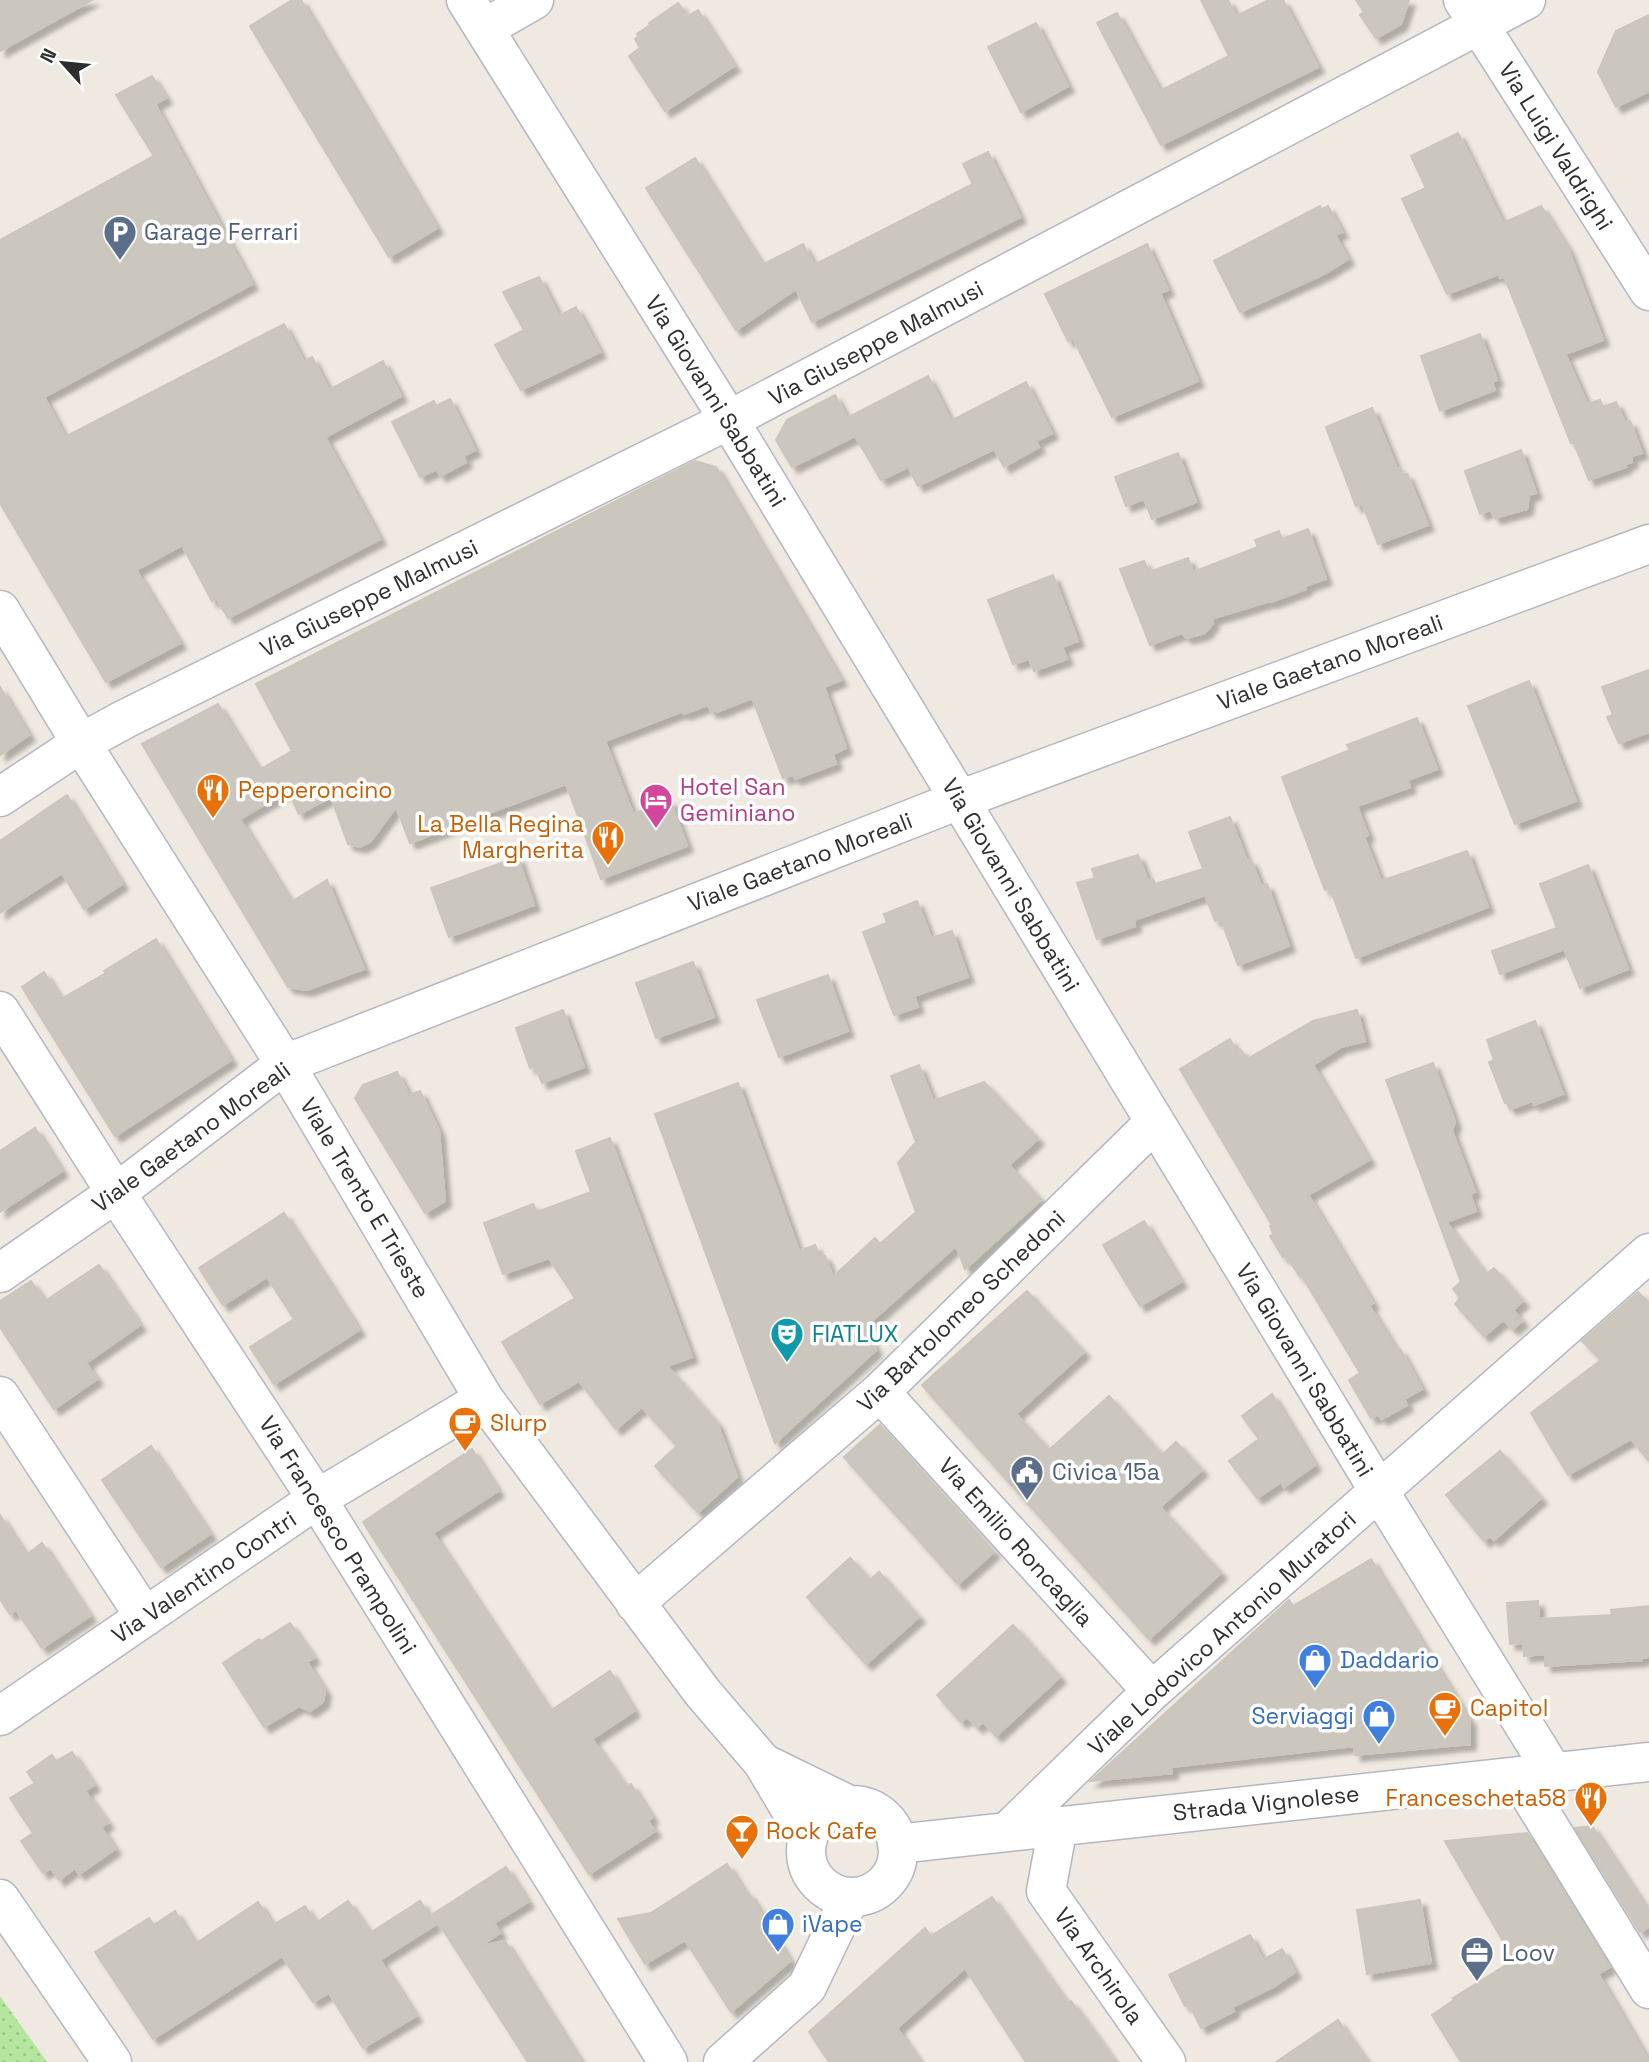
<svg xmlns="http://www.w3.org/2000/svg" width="1649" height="2062" viewBox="0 0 1649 2062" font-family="'Space Grotesk',sans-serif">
<defs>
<pattern id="green-dots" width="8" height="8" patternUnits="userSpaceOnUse" patternTransform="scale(1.75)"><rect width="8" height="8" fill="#b6e59e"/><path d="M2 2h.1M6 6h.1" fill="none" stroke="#9dc588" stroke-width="1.8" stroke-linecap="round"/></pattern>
<filter id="shadow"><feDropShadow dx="6" dy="6" stdDeviation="2" flood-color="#0004"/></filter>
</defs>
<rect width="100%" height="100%" fill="#efe9e1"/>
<path fill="url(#green-dots)" d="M 0,1996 L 47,2062 L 0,2062 Z"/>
<path fill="#cbc7bf" stroke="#cbc5ba" stroke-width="2" filter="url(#shadow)" d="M 0,0 L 92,0 L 0,51 Z
M 292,0 L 301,0 L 437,228 L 389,257 L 250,26 Z
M 1201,0 L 1228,0 L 1236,16 L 1269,0 L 1283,0 L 1318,67 L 1161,145 L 1097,23 L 1117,13 L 1160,91 L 1154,94 L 1229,56 Z
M 1356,0 L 1409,0 L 1401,24 L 1376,38 L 1360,15 L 1364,12 Z
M 678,3 L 688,16 L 698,10 L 734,66 L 665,111 L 629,56 L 640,48 L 635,39 L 639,36 L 637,34 L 650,25 L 649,23 Z
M 1649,15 L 1649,91 L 1616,107 L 1598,72 L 1616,31 Z
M 1036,23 L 1068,86 L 1021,112 L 988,47 Z
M 152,76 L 166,98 L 155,104 L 252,284 L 44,397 L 65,437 L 284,324 L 304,362 L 312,357 L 329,390 L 383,361 L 401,396 L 325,437 L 380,539 L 228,618 L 217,599 L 212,601 L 182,545 L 136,570 L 180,643 L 106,682 L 0,503 L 0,240 L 154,156 L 116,95 Z
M 1458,133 L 1503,223 L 1541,206 L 1568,249 L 1603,340 L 1565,354 L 1587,404 L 1600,400 L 1603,407 L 1616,402 L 1625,423 L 1630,421 L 1642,453 L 1631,456 L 1632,462 L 1625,464 L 1626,467 L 1589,480 L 1574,443 L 1571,443 L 1504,276 L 1500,278 L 1499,274 L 1447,294 L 1402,199 L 1426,188 L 1411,156 Z
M 988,152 L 1020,217 L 812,322 L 796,289 L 736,330 L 646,188 L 695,158 L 762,265 L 803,244 L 814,265 L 973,184 L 963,164 Z
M 1320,206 L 1322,209 L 1328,206 L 1342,232 L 1335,235 L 1348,259 L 1326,273 L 1240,312 L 1214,261 Z
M 1147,244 L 1168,290 L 1160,293 L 1198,381 L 1112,417 L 1073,338 L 1068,341 L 1045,294 Z
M 539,277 L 559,316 L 576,307 L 600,352 L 521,390 L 495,345 L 524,330 L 503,292 Z
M 1480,334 L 1497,380 L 1492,382 L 1495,390 L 1440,411 L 1421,356 Z
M 928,376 L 951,421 L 1026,382 L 1052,433 L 1036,441 L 1039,447 L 1004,467 L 994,449 L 918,486 L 908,467 L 881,480 L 855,436 L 792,467 L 776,440 L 787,420 L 835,395 L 847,418 Z
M 450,399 L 475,450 L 463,456 L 466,462 L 440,476 L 437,469 L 420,477 L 392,422 L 434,401 L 436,406 Z
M 1372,408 L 1397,469 L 1400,468 L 1403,475 L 1407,474 L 1428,525 L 1378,544 L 1362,503 L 1356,506 L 1326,427 Z
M 1521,450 L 1536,493 L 1529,495 L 1527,509 L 1495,518 L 1490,510 L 1480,514 L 1465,471 Z
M 1178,453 L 1196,502 L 1152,519 L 1144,499 L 1126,506 L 1115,477 Z
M 695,461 L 716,467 L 841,680 L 824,687 L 846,748 L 833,754 L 836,764 L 795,779 L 793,775 L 783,778 L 752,698 L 717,712 L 716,710 L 711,712 L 708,705 L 684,714 L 683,711 L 605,741 L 633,814 L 670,800 L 687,846 L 601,879 L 566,784 L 410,843 L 396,807 L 370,842 L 360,847 L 348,844 L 331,797 L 299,814 L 288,791 L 240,819 L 291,902 L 327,880 L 364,969 L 307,990 L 288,987 L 142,744 L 218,704 L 259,770 L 292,751 L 256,684 Z
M 1308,529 L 1326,579 L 1305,586 L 1306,589 L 1271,602 L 1270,601 L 1211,619 L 1213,623 L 1205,633 L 1198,635 L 1187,638 L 1182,633 L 1150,645 L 1120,569 L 1144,561 L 1149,572 L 1188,558 L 1193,572 L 1258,547 L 1255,540 L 1279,531 L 1282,539 Z
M 1053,575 L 1078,641 L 1062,647 L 1067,659 L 1034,671 L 1029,659 L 1013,664 L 988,600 Z
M 1649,670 L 1649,732 L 1619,743 L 1607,717 L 1613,715 L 1602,687 Z
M 1529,681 L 1576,801 L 1515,824 L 1468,706 Z
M 0,687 L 29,735 L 0,755 Z
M 1417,718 L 1437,769 L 1408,780 L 1410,787 L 1357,806 L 1368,835 L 1364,837 L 1381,881 L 1467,851 L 1488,907 L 1356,958 L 1330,888 L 1325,890 L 1282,777 L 1350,750 L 1347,745 Z
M 67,795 L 122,884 L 84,909 L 62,873 L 0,913 L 0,841 Z
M 1230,817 L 1247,861 L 1251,860 L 1261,886 L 1267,884 L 1289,946 L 1238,965 L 1221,920 L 1215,921 L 1205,895 L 1134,920 L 1135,926 L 1097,939 L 1077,883 L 1095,878 L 1092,869 L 1138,855 L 1148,881 L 1153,879 L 1155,884 L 1203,869 L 1189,832 Z
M 518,857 L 534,905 L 449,937 L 431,888 Z
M 1588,865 L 1628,969 L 1580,988 L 1564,949 L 1500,974 L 1492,951 L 1557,928 L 1540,884 Z
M 917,901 L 931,938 L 952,931 L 968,977 L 914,996 L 918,1007 L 894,1015 L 863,932 L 887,923 L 884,914 Z
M 156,939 L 231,1060 L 115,1136 L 22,987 L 44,972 L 61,999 L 106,973 L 104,971 Z
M 693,962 L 714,1017 L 656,1038 L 636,983 Z
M 828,975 L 848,1031 L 779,1057 L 757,1000 Z
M 563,1010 L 584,1067 L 542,1083 L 535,1066 L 530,1068 L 516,1028 Z
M 1357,1010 L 1365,1041 L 1341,1047 L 1313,1065 L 1369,1160 L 1308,1195 L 1373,1303 L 1369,1305 L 1397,1351 L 1400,1349 L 1422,1389 L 1404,1399 L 1407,1405 L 1382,1419 L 1378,1415 L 1371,1418 L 1349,1380 L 1360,1373 L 1302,1276 L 1300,1277 L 1286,1255 L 1283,1257 L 1270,1236 L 1273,1234 L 1270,1226 L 1272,1225 L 1180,1069 L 1230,1039 L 1236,1051 L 1240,1049 L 1247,1059 L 1313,1021 Z
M 1535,1021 L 1563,1094 L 1534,1105 L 1532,1101 L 1510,1109 L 1507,1103 L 1505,1103 L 1489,1062 L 1494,1060 L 1487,1040 Z
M 1433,1063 L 1455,1122 L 1452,1131 L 1475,1192 L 1470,1194 L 1476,1211 L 1446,1222 L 1486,1274 L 1494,1268 L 1523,1301 L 1513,1310 L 1522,1321 L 1513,1329 L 1503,1320 L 1484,1336 L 1455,1304 L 1460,1298 L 1453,1289 L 1461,1282 L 1386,1080 Z
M 919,1065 L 933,1101 L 984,1082 L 1038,1139 L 1009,1165 L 1041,1200 L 965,1269 L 956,1246 L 865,1327 L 876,1350 L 775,1443 L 655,1114 L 738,1083 L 799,1251 L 815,1245 L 819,1255 L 825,1256 L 833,1277 L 875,1238 L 880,1244 L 916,1212 L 898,1163 L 916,1142 L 891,1076 Z
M 397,1072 L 409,1095 L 420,1091 L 439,1131 L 445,1201 L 425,1213 L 355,1098 L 363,1085 Z
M 35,1128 L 62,1171 L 0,1212 L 0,1151 Z
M 610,1138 L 692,1357 L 667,1366 L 717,1423 L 737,1477 L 698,1512 L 655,1466 L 677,1446 L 642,1407 L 616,1429 L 579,1381 L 540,1404 L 502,1342 L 575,1298 L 549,1258 L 503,1274 L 484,1223 L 533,1204 L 537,1212 L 591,1192 L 576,1151 Z
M 284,1213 L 359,1330 L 274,1384 L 250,1347 L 294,1319 L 267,1277 L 223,1305 L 199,1268 Z
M 1144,1221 L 1181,1282 L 1140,1306 L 1103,1245 Z
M 99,1265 L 140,1325 L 86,1363 L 97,1379 L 54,1409 L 0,1327 L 0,1301 L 31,1281 L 45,1301 Z
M 1027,1291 L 1084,1352 L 1016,1414 L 1049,1450 L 1109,1396 L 1162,1455 L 1176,1442 L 1202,1470 L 1160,1507 L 1221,1573 L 1149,1639 L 922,1385 Z
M 1638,1292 L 1649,1303 L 1649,1461 L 1631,1439 L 1568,1475 L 1531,1413 L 1601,1360 L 1582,1341 Z
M 1272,1394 L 1315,1465 L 1284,1487 L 1281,1482 L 1257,1498 L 1229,1461 L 1259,1439 L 1242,1416 Z
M 880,1425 L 994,1552 L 958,1584 L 844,1457 Z
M 151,1446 L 210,1534 L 161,1567 L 102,1480 Z
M 472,1449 L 498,1491 L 433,1533 L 550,1711 L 610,1671 L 634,1711 L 592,1739 L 626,1787 L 631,1784 L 652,1817 L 648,1821 L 655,1831 L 589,1874 L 363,1522 Z
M 1500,1451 L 1541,1498 L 1494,1540 L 1490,1536 L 1484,1541 L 1446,1495 Z
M 0,1515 L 26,1555 L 42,1543 L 90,1616 L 42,1648 L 16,1610 L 10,1614 L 0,1599 Z
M 850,1558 L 870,1580 L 879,1572 L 919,1617 L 866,1664 L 807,1597 Z
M 1371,1559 L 1470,1721 L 1470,1744 L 1355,1755 L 1354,1746 L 1172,1767 L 1172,1773 L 1091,1781 L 1289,1600 L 1293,1606 Z
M 1538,1601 L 1539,1619 L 1612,1615 L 1611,1610 L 1649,1606 L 1649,1657 L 1642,1658 L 1642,1660 L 1545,1666 L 1545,1654 L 1524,1656 L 1523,1643 L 1510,1644 L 1507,1603 Z
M 290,1623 L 314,1658 L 307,1662 L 325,1691 L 323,1702 L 310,1711 L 299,1706 L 264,1727 L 223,1663 L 259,1639 L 261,1641 Z
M 1013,1625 L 1060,1677 L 996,1736 L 983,1722 L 977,1727 L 967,1717 L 961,1722 L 937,1695 Z
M 72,1752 L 94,1785 L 85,1791 L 108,1823 L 101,1827 L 115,1849 L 79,1874 L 75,1868 L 59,1880 L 51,1868 L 43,1873 L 21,1841 L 33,1833 L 10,1798 L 35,1783 L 27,1772 L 52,1755 L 56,1761 Z
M 1592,1826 L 1649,1912 L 1649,1927 L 1640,1932 L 1575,1828 Z
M 1527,1833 L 1610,1967 L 1598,1974 L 1649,2062 L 1461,2062 L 1432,2015 L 1454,2000 L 1453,1998 L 1514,1960 L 1445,1841 Z
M 727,1864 L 746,1894 L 748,1892 L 790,1961 L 731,2012 L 685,1940 L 645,1964 L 618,1919 L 651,1913 Z
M 506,1867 L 528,1902 L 494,1923 L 500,1933 L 480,1946 L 505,1941 L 581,2062 L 528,2062 L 433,1914 Z
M 992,1897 L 1067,2003 L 1071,2001 L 1115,2062 L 1026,2062 L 965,1968 L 897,2028 L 920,2062 L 829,2062 L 809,2032 L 925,1928 L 931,1936 Z
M 1420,1900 L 1431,1963 L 1367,1974 L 1357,1910 Z
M 348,1901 L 370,1933 L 420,1901 L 435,1925 L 380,1960 L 416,2016 L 363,2048 L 329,1993 L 313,2002 L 282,1956 L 153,2039 L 95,1952 L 149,1918 L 154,1925 L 175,1911 L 195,1944 L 258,1902 L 273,1925 L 305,1906 L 316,1923 Z
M 1250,1935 L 1263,1960 L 1282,1949 L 1295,1972 L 1275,1986 L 1232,2007 L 1234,2011 L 1201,2028 L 1189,2004 L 1185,2006 L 1169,1975 Z
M 1338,2020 L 1367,2062 L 1276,2062 Z"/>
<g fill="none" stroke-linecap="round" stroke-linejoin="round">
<defs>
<path id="minor" d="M 466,0 L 729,420 L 1379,1491 L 1553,1772
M 1463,0 L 1649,291
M 485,28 L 534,0
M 0,610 L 81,743 L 285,1064 L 484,1399 L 703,1693 L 763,1763 L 808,1839
M 0,797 L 81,743 L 125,719 L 729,420 L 1526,0
M 0,1011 L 116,1193 L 317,1499 L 668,2062
M 0,1273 L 116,1193 L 285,1064 L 959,800 L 1649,544
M 880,1392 L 1152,1691
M 0,1396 L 145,1617
M 635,1603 L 880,1392 L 1155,1122
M 0,1716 L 317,1499 L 484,1399
M 763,1763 L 849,1805
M 1518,1776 L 1649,1989
M806 1851a46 46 0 1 1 92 0a46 46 0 1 1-92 0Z
M 1058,1826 L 1046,1891 L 1166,2062
M 1008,1831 L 1152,1691 L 1649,1253
M 897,1844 L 1649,1762
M 0,1899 L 112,2062
M 723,2062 L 807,1987 L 850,1897"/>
</defs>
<use href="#minor" stroke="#b4b7c1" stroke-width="41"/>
<use href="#minor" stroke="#fff" stroke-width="38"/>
</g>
<defs>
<symbol id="parking-pin" viewBox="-11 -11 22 30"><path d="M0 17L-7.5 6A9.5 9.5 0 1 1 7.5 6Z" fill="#5c6f8a" stroke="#fff"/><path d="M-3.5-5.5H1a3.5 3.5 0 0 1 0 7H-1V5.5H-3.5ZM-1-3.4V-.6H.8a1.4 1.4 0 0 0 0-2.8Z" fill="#fff"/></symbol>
<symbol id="restaurant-pin" viewBox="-11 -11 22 30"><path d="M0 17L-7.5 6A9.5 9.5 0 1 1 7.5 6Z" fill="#e8710a" stroke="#fff"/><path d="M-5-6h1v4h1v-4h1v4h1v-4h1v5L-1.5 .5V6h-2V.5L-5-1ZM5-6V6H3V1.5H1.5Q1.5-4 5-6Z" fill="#fff"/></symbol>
<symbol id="hotel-pin" viewBox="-11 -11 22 30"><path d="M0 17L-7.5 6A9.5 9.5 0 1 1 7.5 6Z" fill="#d1479c" stroke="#fff"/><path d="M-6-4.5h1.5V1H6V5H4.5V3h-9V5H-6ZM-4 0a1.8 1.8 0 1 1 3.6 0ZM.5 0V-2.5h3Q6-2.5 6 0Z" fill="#fff"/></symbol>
<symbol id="theatre-pin" viewBox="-11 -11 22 30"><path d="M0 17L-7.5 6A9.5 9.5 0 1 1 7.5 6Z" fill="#0f9aa8" stroke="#fff"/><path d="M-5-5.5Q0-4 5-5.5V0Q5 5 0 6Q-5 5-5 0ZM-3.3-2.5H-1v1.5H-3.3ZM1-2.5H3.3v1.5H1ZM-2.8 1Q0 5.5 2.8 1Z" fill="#fff"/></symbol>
<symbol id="cafe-pin" viewBox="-11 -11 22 30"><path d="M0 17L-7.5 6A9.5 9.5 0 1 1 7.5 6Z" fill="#e8710a" stroke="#fff"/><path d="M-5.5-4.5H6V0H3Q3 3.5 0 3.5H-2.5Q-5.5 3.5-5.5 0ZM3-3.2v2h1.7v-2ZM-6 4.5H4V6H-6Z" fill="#fff"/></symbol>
<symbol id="civic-pin" viewBox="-11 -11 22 30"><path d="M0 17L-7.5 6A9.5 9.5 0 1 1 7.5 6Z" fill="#5c6f8a" stroke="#fff"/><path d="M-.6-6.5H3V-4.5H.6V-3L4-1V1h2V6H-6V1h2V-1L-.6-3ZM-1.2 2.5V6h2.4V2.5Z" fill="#fff"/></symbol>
<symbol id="shop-pin" viewBox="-11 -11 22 30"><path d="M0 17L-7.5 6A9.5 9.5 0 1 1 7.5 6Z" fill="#3f7fe0" stroke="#fff"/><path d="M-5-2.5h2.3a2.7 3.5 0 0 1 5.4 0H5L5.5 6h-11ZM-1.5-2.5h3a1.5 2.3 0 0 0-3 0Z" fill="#fff"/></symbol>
<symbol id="bar-pin" viewBox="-11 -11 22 30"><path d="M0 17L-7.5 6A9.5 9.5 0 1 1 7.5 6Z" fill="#e8710a" stroke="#fff"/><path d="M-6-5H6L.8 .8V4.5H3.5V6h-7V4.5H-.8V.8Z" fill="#fff"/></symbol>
<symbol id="office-pin" viewBox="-11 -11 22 30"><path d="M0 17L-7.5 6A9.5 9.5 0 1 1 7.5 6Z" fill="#5c6f8a" stroke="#fff"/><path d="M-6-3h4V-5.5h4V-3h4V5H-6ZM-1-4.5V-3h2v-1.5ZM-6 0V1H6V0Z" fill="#fff"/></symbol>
</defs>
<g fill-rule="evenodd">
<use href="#parking-pin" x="101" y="213" width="38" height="52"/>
<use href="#restaurant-pin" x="194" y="771" width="38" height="52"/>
<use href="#hotel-pin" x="637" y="781" width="38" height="52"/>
<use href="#restaurant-pin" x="589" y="818" width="38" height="52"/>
<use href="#theatre-pin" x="768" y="1315" width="38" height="52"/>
<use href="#cafe-pin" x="446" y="1404" width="38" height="52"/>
<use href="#civic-pin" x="1008" y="1453" width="38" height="52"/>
<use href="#shop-pin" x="1296" y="1641" width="38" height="52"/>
<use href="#cafe-pin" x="1426" y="1689" width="38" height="52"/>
<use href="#shop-pin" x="1360" y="1697" width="38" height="52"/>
<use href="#restaurant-pin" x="1572" y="1779" width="38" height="52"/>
<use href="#bar-pin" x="723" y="1812" width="38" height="52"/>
<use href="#shop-pin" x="759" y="1905" width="38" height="52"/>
<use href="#office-pin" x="1458" y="1934" width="38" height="52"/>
</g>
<g text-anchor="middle" stroke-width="7" stroke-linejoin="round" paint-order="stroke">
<g font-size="23" fill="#2e2e2e" stroke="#fff">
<text transform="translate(1556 146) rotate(58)" y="8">Via Luigi Valdrighi</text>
<text transform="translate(876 343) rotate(-28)" y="8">Via Giuseppe Malmusi</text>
<text transform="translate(716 401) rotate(58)" y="8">Via Giovanni Sabbatini</text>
<text transform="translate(369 598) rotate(-26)" y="8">Via Giuseppe Malmusi</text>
<text transform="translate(1330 662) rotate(-20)" y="8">Viale Gaetano Moreali</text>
<text transform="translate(800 862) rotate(-21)" y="8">Viale Gaetano Moreali</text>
<text transform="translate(1011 885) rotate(59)" y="8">Via Giovanni Sabbatini</text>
<text transform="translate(191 1137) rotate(-36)" y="8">Viale Gaetano Moreali</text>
<text transform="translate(365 1198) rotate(59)" y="8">Viale Trento E Trieste</text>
<text transform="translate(961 1311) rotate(-44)" y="8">Via Bartolomeo Schedoni</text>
<text transform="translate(1305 1370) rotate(59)" y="8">Via Giovanni Sabbatini</text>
<text transform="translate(338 1535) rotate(58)" y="8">Via Francesco Prampolini</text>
<text transform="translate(1016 1542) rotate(48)" y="8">Via Emilio Roncaglia</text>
<text transform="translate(204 1577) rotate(-34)" y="8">Via Valentino Contri</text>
<text transform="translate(1222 1633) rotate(-42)" y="8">Viale Lodovico Antonio Muratori</text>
<text transform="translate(1266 1803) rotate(-6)" y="8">Strada Vignolese</text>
<text transform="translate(1099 1966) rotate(55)" y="8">Via Archirola</text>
</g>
<g font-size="23" fill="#4e5e75" stroke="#fff" text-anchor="start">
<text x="144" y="240">Garage Ferrari</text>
<text x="1052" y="1480">Civica 15a</text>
<text x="1502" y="1961">Loov</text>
</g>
<g font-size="23" fill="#b23c85" stroke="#fff" text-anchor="start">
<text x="680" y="795">Hotel San<tspan x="680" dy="26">Geminiano</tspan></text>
</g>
<g font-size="23" fill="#c56008" stroke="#fff" text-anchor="start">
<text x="238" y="798">Pepperoncino</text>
<text x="584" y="832" text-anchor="end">La Bella Regina<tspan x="584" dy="26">Margherita</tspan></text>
<text x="490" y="1431">Slurp</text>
<text x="1470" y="1716">Capitol</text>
<text x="1566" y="1806" text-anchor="end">Francescheta58</text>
<text x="766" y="1839">Rock Cafe</text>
</g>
<g font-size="23" fill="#0d838f" stroke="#fff" text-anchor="start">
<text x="812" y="1342">FIATLUX</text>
</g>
<g font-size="23" fill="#366cbe" stroke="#fff" text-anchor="start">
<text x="1340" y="1668">Daddario</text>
<text x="1354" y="1724" text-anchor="end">Serviaggi</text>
<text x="802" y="1932">iVape</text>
</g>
</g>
<g transform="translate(63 63) rotate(297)" stroke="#ffffff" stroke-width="5" paint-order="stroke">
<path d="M0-5L12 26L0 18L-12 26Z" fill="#2e2e2e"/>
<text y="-10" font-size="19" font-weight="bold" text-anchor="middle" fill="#2e2e2e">N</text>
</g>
</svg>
